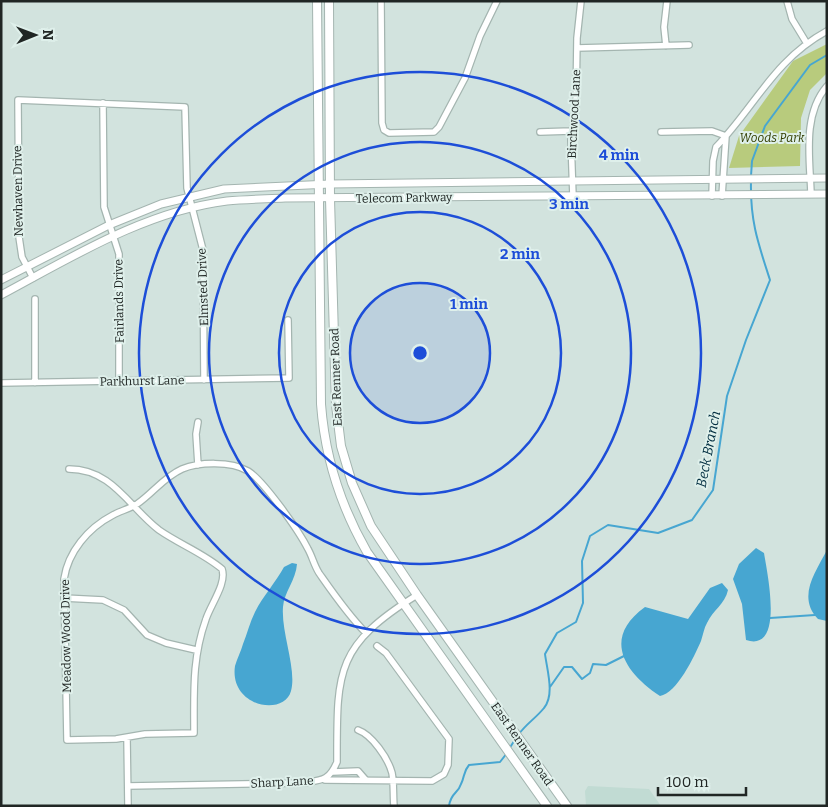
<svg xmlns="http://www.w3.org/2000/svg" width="828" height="807" viewBox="0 0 828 807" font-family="Bitter,serif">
<rect width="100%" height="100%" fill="#d2e3de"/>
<path fill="#c1dbd3" d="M 588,786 L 649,789 L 661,806 L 586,806 L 585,791 Z"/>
<path fill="#b8cb7d" d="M 827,44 L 827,73 L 810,90 L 801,118 L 800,166 L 729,168 L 739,136 L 793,61 Z"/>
<path fill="#47a6d1" d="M 756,548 L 764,553 C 767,572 785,653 746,640 L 742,604 L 733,579 L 739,564 Z
M 827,550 L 827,621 L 818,619 C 797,597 815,573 827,550 Z
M 292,563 L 297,564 C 296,580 284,592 283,607 C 281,633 297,669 291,691 C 284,717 229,707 235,666 C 237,659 241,651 243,644 C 247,634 250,622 255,612 C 263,596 276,582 284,567 Z
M 722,583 L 728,590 C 725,604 713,610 707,623 C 704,628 703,635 701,641 C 694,657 677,693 660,696 C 624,672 602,638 645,607 L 688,619 L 710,588 Z"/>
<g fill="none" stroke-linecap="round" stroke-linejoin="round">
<path stroke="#47a6d1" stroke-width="2" d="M 751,176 L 752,161 L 765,126 L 810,65 L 827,55
M 770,618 L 815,615
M 550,687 L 564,667 L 572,667 L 582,679 L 590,673 L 593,664 L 606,665 L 624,656
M 519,734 C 526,724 536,718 544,708 C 555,695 547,670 545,654 L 557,633 L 576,622 L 583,603 L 582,561 L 590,536 L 608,525 L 658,533 L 692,520 L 713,490 L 727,396 L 746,340 L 770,280 C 758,243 750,221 751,181
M 509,749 L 516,738
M 449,806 C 451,792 458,794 461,784 C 465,776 463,772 469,765 L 500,762 L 507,753"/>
<defs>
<path id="minor" d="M 381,1 L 382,123 L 384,130 L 389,133 L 434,132 L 439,127 L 465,78 L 480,36 L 497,1
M 787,1 L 792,19 L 806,42
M 666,46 L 664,27 L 667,1
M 577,48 L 689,45
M 103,103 L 104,207 L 119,254 L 119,381
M 540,132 L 571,131
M 661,132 L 712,131 L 726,136
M 811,194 C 810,159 802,115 827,86
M 712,196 L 713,161 L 716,147 C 756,105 774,60 827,31
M 722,196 L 726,136
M 573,197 L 571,140 L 576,106 L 577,38 L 581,1
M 33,278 L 22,257 L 19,237 L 18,100 L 185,107 L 187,188 L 203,250 L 204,380
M 1,383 L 289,378 L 288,320
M 35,383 L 35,299
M 198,422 L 196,434 L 198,465
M 69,469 C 112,469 129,507 159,530 C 179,544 203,553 222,569 C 227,583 211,604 206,619 C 192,658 194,692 194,733 L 145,734 L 116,739 L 67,740 L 64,579 C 68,552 88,528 113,515 C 120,511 129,509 137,504 C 153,493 164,477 182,469 C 199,462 231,461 248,471 C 264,481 299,531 308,549 C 312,556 314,565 319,573 C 333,593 348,615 366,633
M 64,598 L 103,600 L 124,610 L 147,635 L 166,643 L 196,650
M 358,730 C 372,735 388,758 392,773 C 394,783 393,795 394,806
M 127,738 L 128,806
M 333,772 L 358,771 L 365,779
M 325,780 L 432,781 L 444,774 L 448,765 L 449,739 L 386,653 L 377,646
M 128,786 L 303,783 C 322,780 329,781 337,762 C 337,671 335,646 417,595"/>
<path id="tertiary" d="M 1,280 L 109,225 L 161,204 L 224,189 L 330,184 L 827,178
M 1,295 C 72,257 146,211 227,201 C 246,199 265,199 285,198 L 827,194"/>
<path id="secondary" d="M 317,1 L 321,404 C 325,458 340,505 367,552 L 547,806
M 329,1 L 330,199 L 336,405 L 341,446 L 352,483 L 371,526 L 417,595 L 567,806"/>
</defs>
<use href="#minor" stroke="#a4b5b0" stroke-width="8"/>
<use href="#tertiary" stroke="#a4b5b0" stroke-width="9"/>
<use href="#secondary" stroke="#a4b5b0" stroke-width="10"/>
<use href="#minor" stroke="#fff" stroke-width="5.5"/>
<use href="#tertiary" stroke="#fff" stroke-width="7"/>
<use href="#secondary" stroke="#fff" stroke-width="8"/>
</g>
<circle cx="420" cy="353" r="70" fill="#1d4ed8" fill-opacity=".12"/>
<g fill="none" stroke="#1d4ed8" stroke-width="2.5">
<circle cx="420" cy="353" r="70"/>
<circle cx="420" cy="353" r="141"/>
<circle cx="420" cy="353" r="211"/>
<circle cx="420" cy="353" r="281"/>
</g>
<g text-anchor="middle" stroke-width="4" stroke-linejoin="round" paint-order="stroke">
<g font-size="12" fill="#202624" stroke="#dff0eb">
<text transform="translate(574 114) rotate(-87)" y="4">Birchwood Lane</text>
<text transform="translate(18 191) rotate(-91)" y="4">Newhaven Drive</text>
<text transform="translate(404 198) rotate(-1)" y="4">Telecom Parkway</text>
<text transform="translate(203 287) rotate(-92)" y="4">Elmsted Drive</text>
<text transform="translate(119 301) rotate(-91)" y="4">Fairlands Drive</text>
<text transform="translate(336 377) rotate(-92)" y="4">East Renner Road</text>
<text transform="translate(142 381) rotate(-1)" y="4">Parkhurst Lane</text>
<text transform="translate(66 636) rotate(-91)" y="4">Meadow Wood Drive</text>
<text transform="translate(522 744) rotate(55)" y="4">East Renner Road</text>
<text transform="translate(282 782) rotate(-3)" y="4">Sharp Lane</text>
</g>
<g font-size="12" font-style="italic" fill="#323d00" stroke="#dff0eb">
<text x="772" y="142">Woods Park</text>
</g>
<g font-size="14" font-style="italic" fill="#043042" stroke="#dff0eb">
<text transform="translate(708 449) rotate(-79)" y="5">Beck Branch</text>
</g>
</g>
<circle cx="420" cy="353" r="8" fill="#1d4ed8" stroke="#dff0eb" stroke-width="2.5"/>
<g font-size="15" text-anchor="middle" font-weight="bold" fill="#1d4ed8" stroke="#dff0eb" stroke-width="4" stroke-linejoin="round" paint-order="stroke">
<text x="619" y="160">4 min</text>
<text x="569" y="209">3 min</text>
<text x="520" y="259">2 min</text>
<text x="469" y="309">1 min</text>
</g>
<rect width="828" height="807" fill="none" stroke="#202624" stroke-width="5"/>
<g transform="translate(35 35) rotate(89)" stroke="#dff0eb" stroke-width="4" paint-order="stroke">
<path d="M0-4L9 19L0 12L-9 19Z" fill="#202624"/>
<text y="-8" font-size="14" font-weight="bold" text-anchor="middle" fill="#202624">N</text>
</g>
<path d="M658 787v8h88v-8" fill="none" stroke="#202624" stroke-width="2.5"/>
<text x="666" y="787" font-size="15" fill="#202624" stroke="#dff0eb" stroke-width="4" paint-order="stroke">100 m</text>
</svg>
